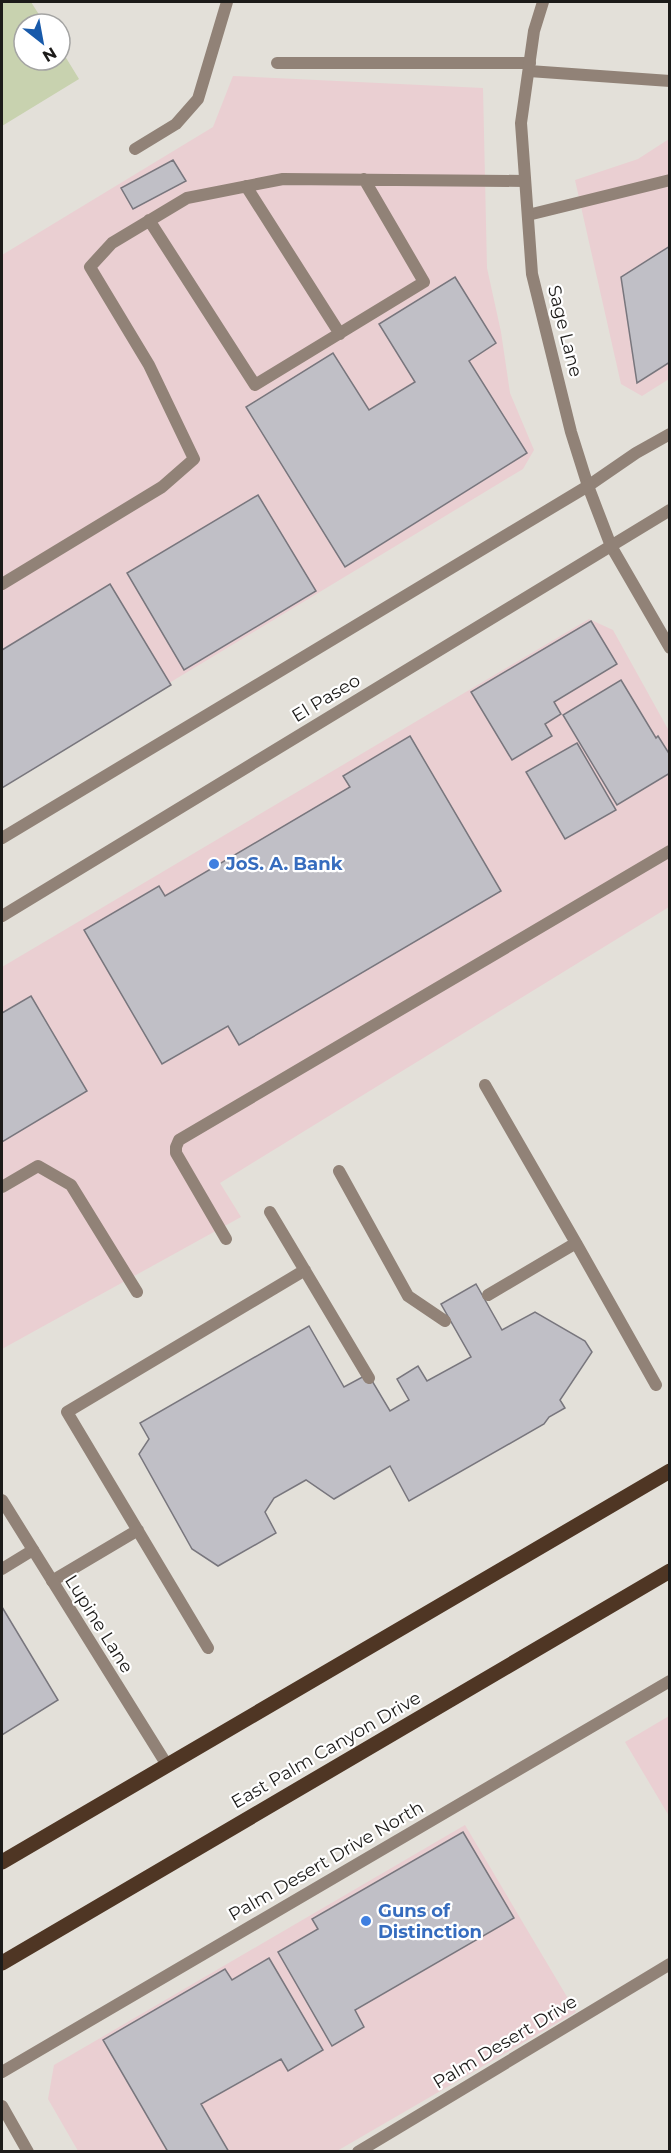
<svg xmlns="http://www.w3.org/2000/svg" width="671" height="2153" viewBox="0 0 671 2153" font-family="Montserrat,sans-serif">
<rect width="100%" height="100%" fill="#e3e0d9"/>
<path fill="#eacfd2" d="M 233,76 L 483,88 L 487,268 L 501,332 L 510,393 L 534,450 L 523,469 L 2,784 L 2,255 L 213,127 Z
M 669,139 L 669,379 L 642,396 L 621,384 L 575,180 L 638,159 Z
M 589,619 L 613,630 L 669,731 L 669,907 L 220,1183 L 241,1217 L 2,1349 L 2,967 Z
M 669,1716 L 669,1816 L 625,1742 Z
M 465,1825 L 576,2012 L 337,2151 L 78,2151 L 48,2099 L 54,2065 Z"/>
<path fill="#c8d2af" d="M 2,2 L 31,2 L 45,24 L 24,24 L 24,60 L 60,60 L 60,48 L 79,79 L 2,126 Z"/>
<path fill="#c0bfc6" stroke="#78767d" stroke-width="1.5" d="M 173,160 L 186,181 L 133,209 L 121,188 Z
M 670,246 L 670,362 L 637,383 L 621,277 Z
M 455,277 L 496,343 L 469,361 L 527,453 L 345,567 L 246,407 L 333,353 L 369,410 L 415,382 L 379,324 Z
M 258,495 L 316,591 L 184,670 L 127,573 Z
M 110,584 L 171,685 L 2,788 L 2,650 Z
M 591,621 L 617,664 L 554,702 L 561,714 L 545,724 L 552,736 L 512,760 L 471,692 Z
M 621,680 L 656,738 L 658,736 L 670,755 L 670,773 L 617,805 L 563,715 Z
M 410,736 L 501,891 L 239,1045 L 228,1026 L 162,1064 L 84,930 L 159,886 L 165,896 L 350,787 L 343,776 Z
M 577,743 L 616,810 L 565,839 L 526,772 Z
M 31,996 L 87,1091 L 2,1142 L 2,1013 Z
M 476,1284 L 502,1330 L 535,1312 L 585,1341 L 592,1352 L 560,1400 L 565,1408 L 549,1417 L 544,1424 L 409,1501 L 390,1466 L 334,1499 L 306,1480 L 274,1498 L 265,1512 L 276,1533 L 218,1566 L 192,1549 L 139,1454 L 149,1439 L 140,1423 L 309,1326 L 344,1387 L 368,1374 L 390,1411 L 409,1400 L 397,1379 L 418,1366 L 427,1381 L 471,1357 L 441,1304 Z
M 2,1607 L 58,1700 L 2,1735 Z
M 463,1832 L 514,1918 L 355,2010 L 364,2027 L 332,2046 L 278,1952 L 318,1929 L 312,1919 Z
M 269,1958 L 323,2050 L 288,2071 L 281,2059 L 201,2104 L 229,2152 L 168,2152 L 103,2040 L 225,1969 L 232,1980 Z"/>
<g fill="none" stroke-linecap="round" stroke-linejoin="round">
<path stroke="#918277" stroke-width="12" d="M 277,63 L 530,63
M 529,71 L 670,81
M 135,149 L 176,124 L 198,99 L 227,2
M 246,186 L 340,334
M 528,215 L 670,180
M 149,220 L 255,385 L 424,282 L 364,179
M 2,584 L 162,487 L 194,459 L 149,365 L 90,267 L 112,243 L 187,198 L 283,179 L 525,181
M 485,1085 L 576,1243 L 488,1295
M 339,1171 L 408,1296 L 445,1321
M 2,1187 L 38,1166 L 71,1185 L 137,1292
M 270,1212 L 369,1378
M 226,1239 L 176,1153 L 176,1147 L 179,1140 L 670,851
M 576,1243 L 656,1385
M 2,1569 L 33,1550
M 52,1581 L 138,1530
M 208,1648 L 67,1412 L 305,1270
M 2,2072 L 670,1681"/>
<path stroke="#918277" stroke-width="12" d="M 543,2 L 534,31 L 521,123 L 532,274 L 571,432 L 588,486 L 611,546 L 670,648
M 2,1500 L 167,1765
M 2,2106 L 28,2152
M 358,2152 L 670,1964"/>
<path stroke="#918277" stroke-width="12" d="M 2,838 L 588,486 L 636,453 L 670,434
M 2,916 L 670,510"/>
<path stroke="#4f3624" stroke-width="15" d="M 2,1862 L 670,1471
M 2,1963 L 670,1571"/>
</g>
<g fill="#3f7fe0" stroke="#fff" stroke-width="2">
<circle cx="214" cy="864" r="6"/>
<circle cx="366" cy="1921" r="6"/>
</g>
<g text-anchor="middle" stroke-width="4.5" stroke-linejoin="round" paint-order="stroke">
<g font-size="18" fill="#1c1b19" stroke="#fff">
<text transform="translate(565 331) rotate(76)" y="6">Sage Lane</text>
<text transform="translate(326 698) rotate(-31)" y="6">El Paseo</text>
<text transform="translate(99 1624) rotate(58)" y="6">Lupine Lane</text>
<text transform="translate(326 1750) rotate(-30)" y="6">East Palm Canyon Drive</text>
<text transform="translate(326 1861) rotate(-30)" y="6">Palm Desert Drive North</text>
<text transform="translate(505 2042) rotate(-31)" y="6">Palm Desert Drive</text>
</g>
<g font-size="18" font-weight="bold" fill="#366cbe" stroke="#fff" text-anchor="start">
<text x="226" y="870">JoS. A. Bank</text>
<text x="378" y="1917">Guns of<tspan x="378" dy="21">Distinction</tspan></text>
</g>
</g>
<rect width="671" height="2153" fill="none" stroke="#1c1b19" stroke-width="6"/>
<g transform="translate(42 42) rotate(149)"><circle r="28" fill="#ffffff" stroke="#a4a4a3" stroke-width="1.5"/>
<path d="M0-4.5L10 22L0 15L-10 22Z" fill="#185aaa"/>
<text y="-9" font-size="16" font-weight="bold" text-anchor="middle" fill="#1c1b19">N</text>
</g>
</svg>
